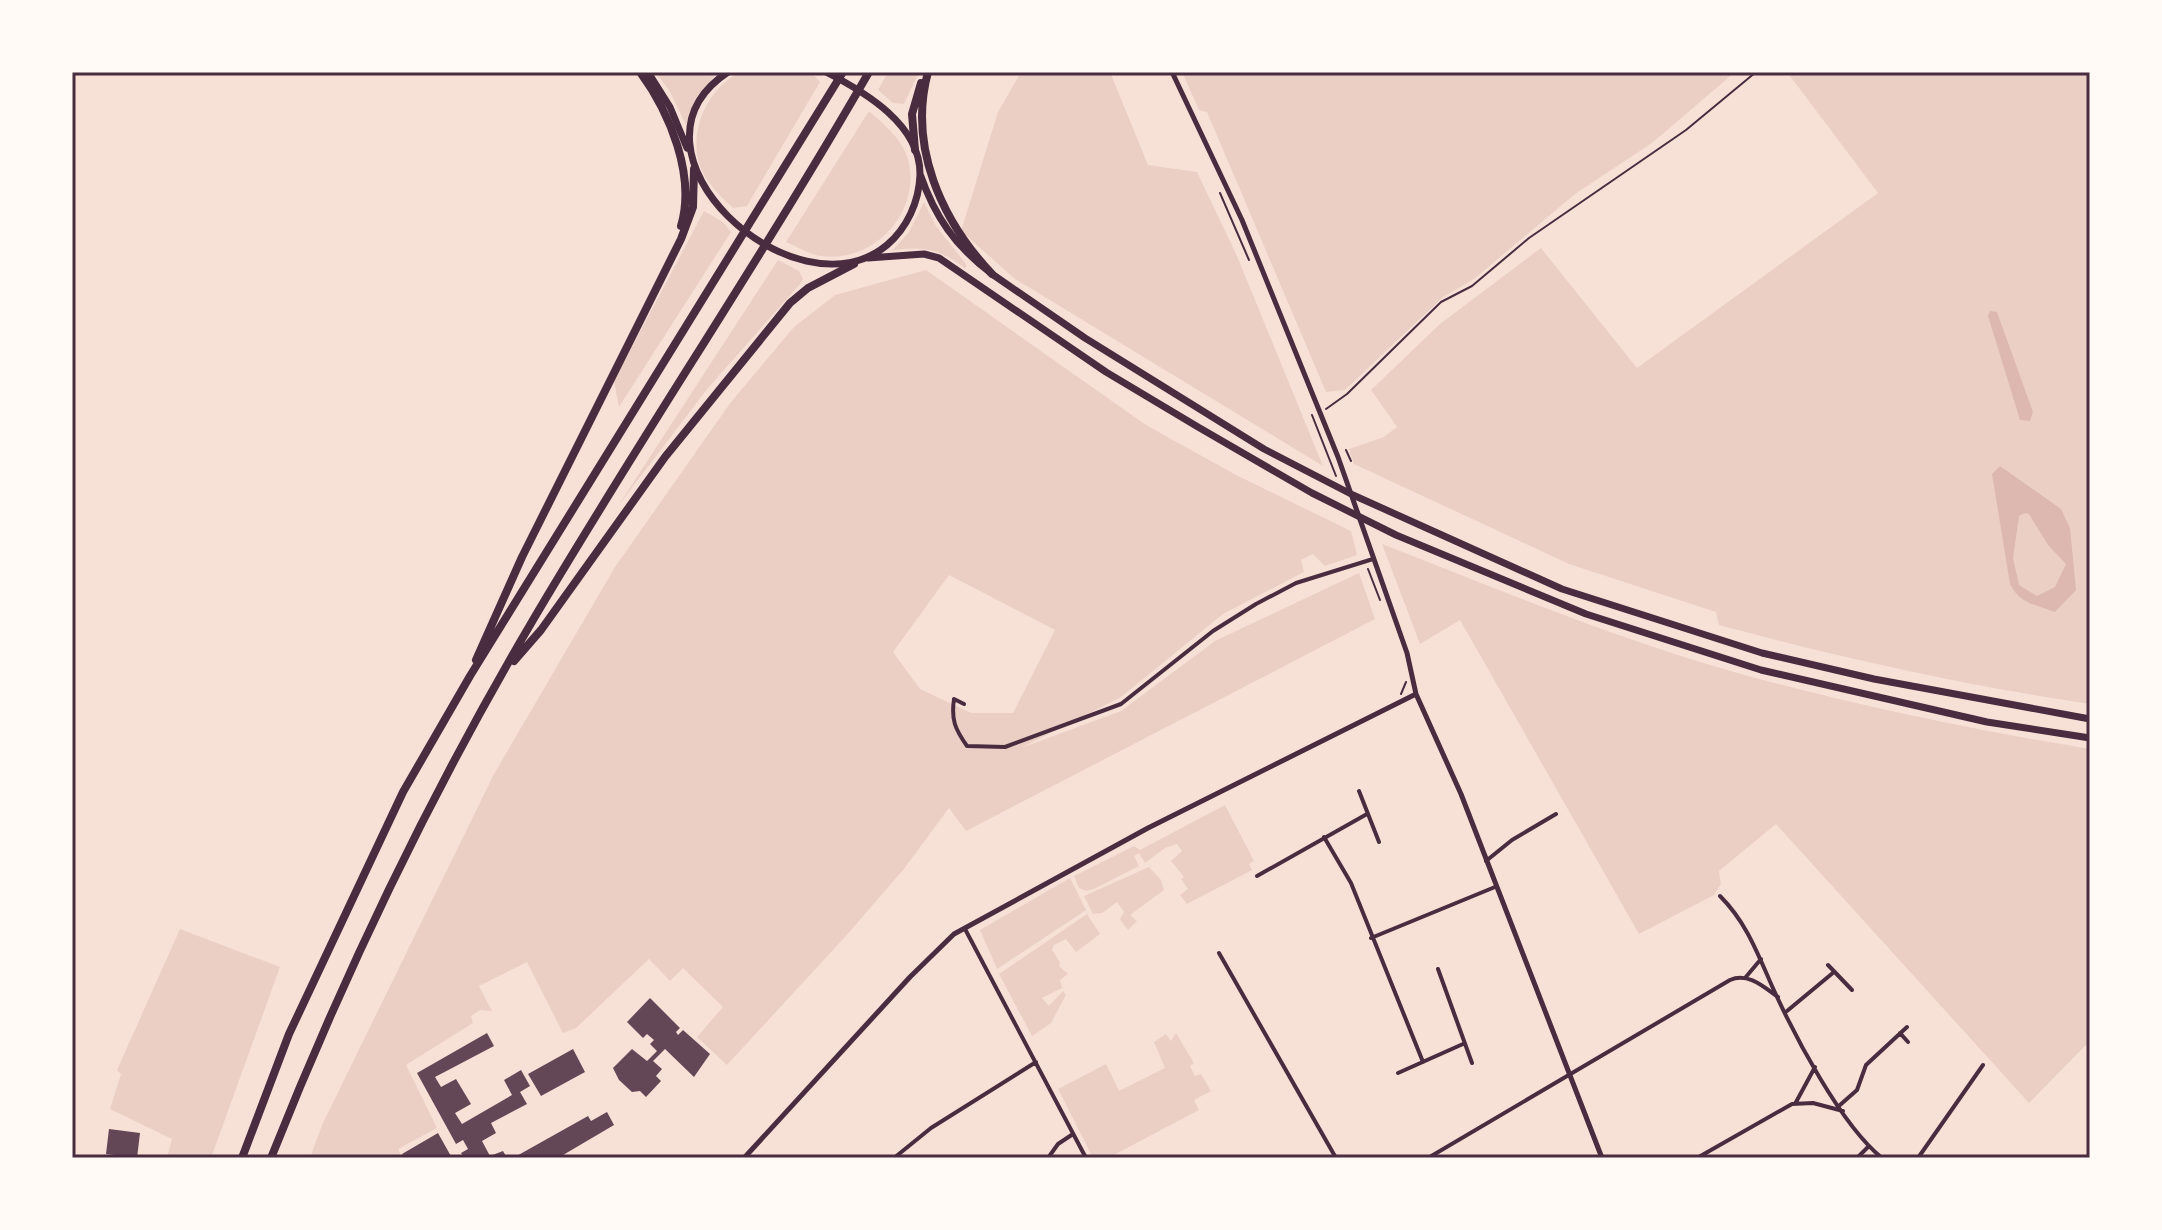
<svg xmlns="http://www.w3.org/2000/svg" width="2162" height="1230" viewBox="0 0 2162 1230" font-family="'Fira Sans Condensed',sans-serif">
<rect width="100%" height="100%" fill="#f7e1d7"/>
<path fill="#ebcfc5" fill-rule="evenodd" d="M 655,72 L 716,74 L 696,98 L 686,125 L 669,90 Z
M 741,72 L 811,72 L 820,82 L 747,206 L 733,208 C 719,195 705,182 699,163 C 689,129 709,86 741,72 Z
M 888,72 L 919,72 L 904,104 L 893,103 L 878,90 Z
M 1021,72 L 1110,72 L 1148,165 L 1197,172 L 1237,256 L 1323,466 L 1015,279 L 961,231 L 998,112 Z
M 1182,72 L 1735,72 L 1652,143 L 1575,194 L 1474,279 L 1443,297 L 1345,390 L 1326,392 L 1207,112 L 1199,110 Z
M 1787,72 L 2090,72 L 2090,704 C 1964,685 1842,658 1719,625 L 1716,612 L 1569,564 L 1354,464 L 1349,449 L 1384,437 L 1397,427 L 1371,390 L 1440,324 L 1541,248 L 1637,368 L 1878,193 Z
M 869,111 C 884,124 902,139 908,159 C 922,212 874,264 820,256 C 809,254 796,246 786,242 Z
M 924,202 L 936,226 L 966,264 L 966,269 C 942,250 921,245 892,251 L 909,232 Z
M 704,211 L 723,222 L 731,232 L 619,407 L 614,381 Z
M 778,260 L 799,271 L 803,279 L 800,284 L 708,388 L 618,506 Z
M 926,270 L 1146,425 L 1236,475 L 1351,531 L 1357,555 L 1325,566 L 1313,554 L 1301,560 L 1304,572 L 1223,614 L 1121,697 L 1021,748 L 1121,711 L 1215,641 L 1359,573 L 1375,619 L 966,831 L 949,808 L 903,870 L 845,937 L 727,1065 L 697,1037 L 723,1007 L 683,968 L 670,981 L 649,959 L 576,1028 L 563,1033 L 527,962 L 479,986 L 492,1011 L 480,1010 L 471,1016 L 473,1023 L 406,1065 L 437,1128 L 398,1149 L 402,1158 L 310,1158 L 322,1125 L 494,774 L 615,567 L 731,402 L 794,327 L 835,295 ZM 949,575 L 1055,630 L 1013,713 L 971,713 L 920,689 L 893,652 Z
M 1382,544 C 1500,590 1619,640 1741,674 C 1855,705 1973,730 2090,749 L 2090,1041 L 2029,1103 L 1776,824 L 1719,871 L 1721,884 L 1714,895 L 1639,934 L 1460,620 L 1420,644 Z
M 1225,805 L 1254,861 L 1249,864 L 1252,870 L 1187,904 L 1180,895 L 1188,889 L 1181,879 L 1184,877 L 1171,861 L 1182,851 L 1177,844 L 1165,848 L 1145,863 L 1139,853 L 1134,856 L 1139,866 L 1094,889 L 1086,891 L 1079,888 L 1074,876 L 1134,846 L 1140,850 Z
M 1149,867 L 1161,880 L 1164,890 L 1130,915 L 1137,921 L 1128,930 L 1120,919 L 1124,912 L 1117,902 L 1102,913 L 1093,914 L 1084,896 Z
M 1070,878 L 1086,910 L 997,969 L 980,930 Z
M 1087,914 L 1100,934 L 1076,952 L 1066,939 L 1054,945 L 1052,950 L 1060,962 L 1059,966 L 1068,974 L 1060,980 L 1062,988 L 1042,998 L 1049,1006 L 1063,991 L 1066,995 L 1051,1023 L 1032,1036 L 999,974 Z
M 180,929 L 280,967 L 211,1158 L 167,1158 L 172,1139 L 110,1109 L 121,1074 L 117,1070 Z
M 1176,1033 L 1194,1063 L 1190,1066 L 1195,1076 L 1201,1074 L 1211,1091 L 1194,1100 L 1199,1110 L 1108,1158 L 1093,1158 L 1058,1089 L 1106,1064 L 1119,1091 L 1165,1068 L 1154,1042 L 1166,1034 L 1171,1041 Z"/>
<path fill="#dcb8b0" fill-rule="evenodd" d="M 1990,311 L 1997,312 L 2033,412 L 2030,421 L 2020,420 L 1988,316 Z
M 2000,466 L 2061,509 L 2070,528 L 2076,590 L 2055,612 C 2034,604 2020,604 2010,584 L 1992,474 ZM 2025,513 L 2029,514 L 2048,545 L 2066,564 L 2055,587 L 2037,596 L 2019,585 L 2013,558 L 2019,516 Z"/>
<path fill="#644757" d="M 650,998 L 680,1028 L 676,1032 L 678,1035 L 683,1030 L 710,1054 L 694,1077 L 665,1049 L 653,1061 L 662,1069 L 656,1076 L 661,1081 L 646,1097 L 640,1091 L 632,1092 L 619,1080 L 613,1068 L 632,1049 L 647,1061 L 657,1051 L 650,1044 L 654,1040 L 647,1034 L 643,1038 L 627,1022 Z
M 487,1033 L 494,1046 L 435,1077 L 441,1087 L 456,1079 L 471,1104 L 455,1113 L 462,1124 L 512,1095 L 504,1080 L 521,1070 L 530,1086 L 520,1092 L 527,1104 L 491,1123 L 496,1133 L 482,1141 L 490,1156 L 503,1151 L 507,1158 L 464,1158 L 461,1153 L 468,1149 L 463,1140 L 456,1144 L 417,1073 Z
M 573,1049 L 585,1072 L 541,1096 L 528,1074 Z
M 607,1112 L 614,1125 L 558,1158 L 513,1158 L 588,1116 L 591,1121 Z
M 109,1129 L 140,1133 L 137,1158 L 106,1154 Z
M 438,1133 L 452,1158 L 404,1158 L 402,1154 Z"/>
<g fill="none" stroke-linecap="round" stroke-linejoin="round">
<path stroke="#4a2c40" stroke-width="2" d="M 1220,193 L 1249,260
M 1326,409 L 1347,394 L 1441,302 L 1472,286 L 1529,238 L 1686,130 L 1756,72
M 1312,415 L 1336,476
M 1346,450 L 1351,461
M 1368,569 L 1380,600
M 1401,694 L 1406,682"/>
<path stroke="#4a2c40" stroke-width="4" d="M 964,704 L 954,699 C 951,720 955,729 967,746 L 1005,747 L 1121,704 L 1213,631 L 1256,604 L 1296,583 L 1373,559
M 1359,791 L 1379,842
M 1324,837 L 1351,883 L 1423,1062
M 1486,861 L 1512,840 L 1556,814
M 1257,876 L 1367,814
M 1720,896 C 1746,922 1757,952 1772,986 C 1794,1035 1841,1125 1882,1158
M 965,929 L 1086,1158
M 1371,938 L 1495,887
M 1219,953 L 1336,1158
M 1828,965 L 1852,990
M 1438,969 L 1472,1063
M 1745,978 L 1761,959
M 1787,1011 L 1834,972
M 1900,1033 L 1908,1042
M 1398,1073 L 1463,1044
M 1795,1104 L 1815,1067
M 1840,1105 L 1857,1090 L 1866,1065 L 1907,1027
M 894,1158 L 931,1128 L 1036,1062
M 1048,1158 L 1058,1144 L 1073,1134
M 1428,1158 L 1730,980 C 1748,972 1764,987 1778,997
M 1697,1158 L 1792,1104 L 1813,1103 L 1843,1111
M 1857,1158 L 1869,1146
M 1918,1158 L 1983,1065"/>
<path stroke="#4a2c40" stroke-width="5" d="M 1172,72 L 1242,220 L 1338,457 L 1407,653 L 1416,694 L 1461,794 L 1602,1158
M 744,1158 L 910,977 L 954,934 L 1148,828 L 1416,694"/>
<path stroke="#4a2c40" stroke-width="7" d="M 648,72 L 670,107 L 687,148
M 728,72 C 609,151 795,321 887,245 C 907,228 919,202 920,175 C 921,125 865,92 826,72
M 920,174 C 935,217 955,246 992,274 L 1085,338 L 1264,449 L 1353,495 L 1562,589 L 1762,653 L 1874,679 L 2090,719
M 868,258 L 924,254 L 939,258 L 1106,372 L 1198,427 L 1312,493 L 1396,535 L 1586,614 L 1761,670 L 1987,722 L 2090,738"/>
<path stroke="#4a2c40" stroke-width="8" d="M 640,72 C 670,113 696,176 681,226
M 928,72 C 908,146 941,220 992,274
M 915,150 L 912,114 L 921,83
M 476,660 L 522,557 L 681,239 L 693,207 L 694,169
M 514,661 L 541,630 L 665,457 L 790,303 L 808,288 L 854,264
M 242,1158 L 289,1034 L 403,792 L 470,676 L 843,72
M 271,1158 C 345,972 431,793 533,620 C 642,435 762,258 869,72"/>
</g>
<rect width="2162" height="1230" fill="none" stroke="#fffaf5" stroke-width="148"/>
<rect x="74" y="74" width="2014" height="1082" fill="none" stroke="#4a2c40" stroke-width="3"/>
</svg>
